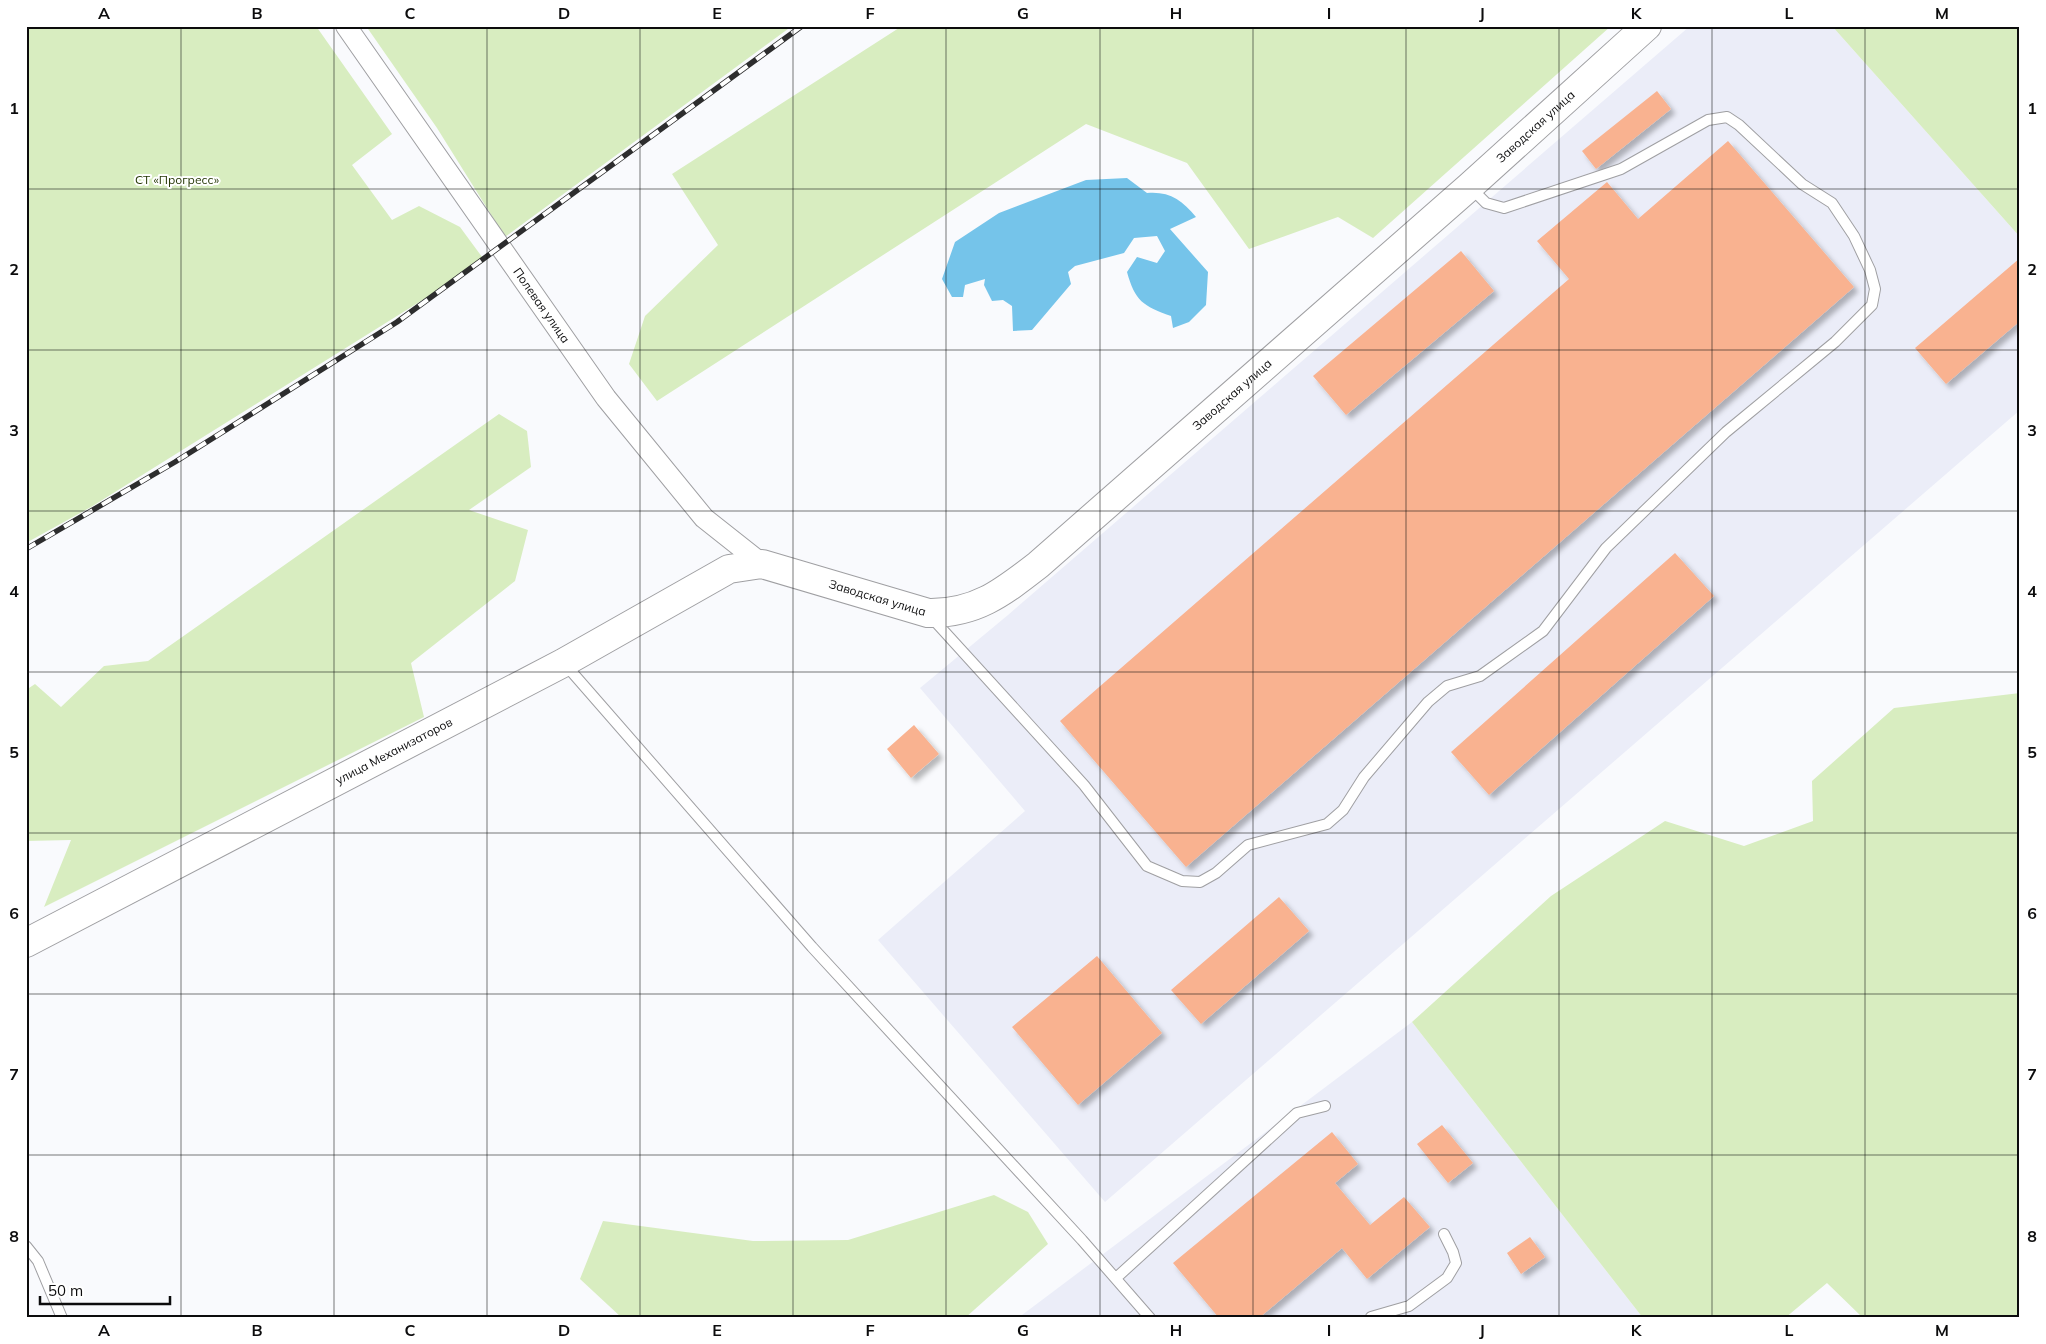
<svg xmlns="http://www.w3.org/2000/svg" width="2046" height="1344" viewBox="0 0 2046 1344" font-family="Mulish,sans-serif">
<defs>
<filter id="shadow"><feDropShadow dx="4.5" dy="4.5" stdDeviation="2.5" flood-color="#0004"/></filter>
</defs>
<rect width="100%" height="100%" fill="#f9fafd"/>
<path fill="#ebedf8" d="M 1690,26 L 1832,26 L 2020,237 L 2020,410 L 1105,1202 L 878,940 L 1025,811 L 920,688 L 1008,615 Z
M 1412,1022 L 1643,1318 L 1018,1318 Z"/>
<path fill="#d8edc0" d="M 26,26 L 316,26 L 392,134 L 352,165 L 392,220 L 419,206 L 460,227 L 485,261 L 91,507 L 26,543 Z
M 366,26 L 792,26 L 505,237 L 437,128 Z
M 902,26 L 1611,26 L 1373,238 L 1338,217 L 1249,249 L 1187,163 L 1086,124 L 657,401 L 629,364 L 645,316 L 718,245 L 672,174 Z
M 1832,26 L 2020,26 L 2020,237 Z
M 499,414 L 527,431 L 531,467 L 469,510 L 528,530 L 515,581 L 411,663 L 424,717 L 44,907 L 71,840 L 26,841 L 26,690 L 35,684 L 61,707 L 104,666 L 148,661 Z
M 2020,693 L 2020,1318 L 1863,1318 L 1827,1283 L 1785,1318 L 1643,1318 L 1412,1022 L 1551,896 L 1665,821 L 1744,846 L 1813,821 L 1812,781 L 1894,708 Z
M 994,1195 L 1028,1212 L 1048,1244 L 965,1318 L 622,1318 L 580,1279 L 603,1221 L 753,1241 L 848,1240 Z"/>
<path fill="#75c4ea" d="M 1127,178 L 1147,193 C 1169,191 1182,200 1196,217 L 1170,229 L 1208,272 L 1206,305 L 1189,322 L 1173,328 L 1171,316 C 1143,306 1135,301 1127,272 L 1137,257 L 1157,263 L 1165,251 L 1157,236 L 1134,238 L 1124,253 L 1075,266 L 1068,272 L 1071,284 L 1032,330 L 1013,331 L 1012,306 L 1003,300 L 992,301 L 984,285 L 985,279 L 965,285 L 963,297 L 952,297 L 942,279 L 955,242 L 999,213 L 1086,180 Z"/>
<path fill="#f9b290" filter="url(#shadow)" d="M 1657,91 L 1671,109 L 1596,169 L 1582,151 Z
M 1728,141 L 1854,287 L 1186,867 L 1060,721 L 1569,279 L 1537,241 L 1607,182 L 1638,219 Z
M 1461,251 L 1494,291 L 1346,415 L 1313,376 Z
M 2020,258 L 2020,321 L 1946,384 L 1915,348 Z
M 1675,553 L 1714,596 L 1489,795 L 1451,752 Z
M 914,725 L 939,754 L 911,778 L 887,749 Z
M 1279,897 L 1309,931 L 1201,1024 L 1171,990 Z
M 1097,956 L 1162,1033 L 1078,1105 L 1012,1027 Z
M 1442,1125 L 1473,1163 L 1448,1183 L 1417,1144 Z
M 1332,1132 L 1358,1164 L 1335,1183 L 1370,1225 L 1404,1197 L 1430,1227 L 1367,1279 L 1342,1248 L 1259,1318 L 1219,1318 L 1173,1263 Z
M 1530,1237 L 1545,1257 L 1521,1274 L 1507,1253 Z"/>
<g fill="none" stroke-linecap="round" stroke-linejoin="round">
<defs>
<path id="lane" d="M 932,618 L 1084,785 L 1147,866 L 1182,881 L 1200,882 L 1216,873 L 1248,845 L 1327,824 L 1343,810 L 1364,777 L 1428,702 L 1447,686 L 1480,676 L 1543,631 L 1606,548 L 1726,432 L 1835,342 L 1872,305 L 1875,289 L 1870,270 L 1854,236 L 1832,203 L 1802,184 L 1739,125 L 1727,117 L 1708,120 L 1621,169 L 1504,208 L 1486,203 L 1470,187
M 564,663 L 812,947 L 1082,1240 L 1150,1318
M 26,1246 L 38,1261 L 62,1318
M 1116,1278 L 1297,1113 L 1325,1106
M 1371,1317 L 1409,1306 L 1447,1278 L 1456,1263 L 1453,1252 L 1444,1234"/>
<g id="street">
<path id="s1" d="M 346,26 L 606,398 L 704,518 L 762,564"/>
</g>
<g id="secondary">
<path id="s2" d="M 26,943 L 563,663 L 729,569 L 762,564 L 928,613 C 975,614 1002,593 1038,565 L 1469,187 L 1647,26"/>
</g>
</defs>
<use href="#lane" stroke="#9f9fa2" stroke-width="12"/>
<use href="#street" stroke="#9f9fa2" stroke-width="22"/>
<use href="#secondary" stroke="#9f9fa2" stroke-width="30"/>
<use href="#lane" stroke="#fff" stroke-width="10"/>
<use href="#street" stroke="#fff" stroke-width="20"/>
<use href="#secondary" stroke="#fff" stroke-width="28"/>
<defs>
<path id="rail" d="M 26,549 L 175,462 L 397,322 L 802,26"/>
</defs>
<use href="#rail" stroke="#2d2d2e" stroke-width="5.5"/>
<use href="#rail" stroke="#fff" stroke-width="4" stroke-dasharray="11" stroke-linecap="butt"/>
</g>
<path fill="none" stroke="#0c0c0d" stroke-width="1" stroke-opacity="0.55" d="M 181,26 L 181,1318M 334,26 L 334,1318M 487,26 L 487,1318M 640,26 L 640,1318M 793,26 L 793,1318M 946,26 L 946,1318M 1100,26 L 1100,1318M 1253,26 L 1253,1318M 1406,26 L 1406,1318M 1559,26 L 1559,1318M 1712,26 L 1712,1318M 1865,26 L 1865,1318M 26,189 L 2020,189M 26,350 L 2020,350M 26,511 L 2020,511M 26,672 L 2020,672M 26,833 L 2020,833M 26,994 L 2020,994M 26,1155 L 2020,1155"/>
<g text-anchor="middle" stroke-width="4" stroke-linejoin="round" paint-order="stroke">
<g font-size="12" fill="#0c0c0d" stroke="#fff">
<text dy="4" stroke="none"><textPath href="#s2" startOffset="1789">Заводская улица</textPath></text>
<text dy="4" stroke="none"><textPath href="#s1" startOffset="341">Полевая улица</textPath></text>
<text dy="4" stroke="none"><textPath href="#s2" startOffset="1384">Заводская улица</textPath></text>
<text dy="4" stroke="none"><textPath href="#s2" startOffset="950">Заводская улица</textPath></text>
<text dy="4" stroke="none"><textPath href="#s2" startOffset="415">улица Механизаторов</textPath></text>
</g>
<g font-size="12" fill="#253705" stroke="#fff">
<text x="177" y="184">СТ «Прогресс»</text>
</g>
</g>
<rect width="2046" height="1344" fill="none" stroke="#ffffff" stroke-width="55"/>
<path d="M40 1296v8h130v-8" fill="none" stroke="#0c0c0d" stroke-width="2.5"/>
<text x="48" y="1296" font-size="15" fill="#0c0c0d" stroke="#ffffff" stroke-width="4" paint-order="stroke">50 m</text>
<rect x="28" y="28" width="1990" height="1288" fill="none" stroke="#0c0c0d" stroke-width="2"/>
<g font-size="16" text-anchor="middle" font-weight="bold" fill="#0c0c0d">
<text x="104" y="19">A</text>
<text x="257" y="19">B</text>
<text x="410" y="19">C</text>
<text x="564" y="19">D</text>
<text x="717" y="19">E</text>
<text x="870" y="19">F</text>
<text x="1023" y="19">G</text>
<text x="1176" y="19">H</text>
<text x="1329" y="19">I</text>
<text x="1482" y="19">J</text>
<text x="1636" y="19">K</text>
<text x="1789" y="19">L</text>
<text x="1942" y="19">M</text>
<text x="14" y="114">1</text>
<text x="2032" y="114">1</text>
<text x="14" y="275">2</text>
<text x="2032" y="275">2</text>
<text x="14" y="436">3</text>
<text x="2032" y="436">3</text>
<text x="14" y="597">4</text>
<text x="2032" y="597">4</text>
<text x="14" y="758">5</text>
<text x="2032" y="758">5</text>
<text x="14" y="919">6</text>
<text x="2032" y="919">6</text>
<text x="14" y="1080">7</text>
<text x="2032" y="1080">7</text>
<text x="14" y="1242">8</text>
<text x="2032" y="1242">8</text>
<text x="104" y="1336">A</text>
<text x="257" y="1336">B</text>
<text x="410" y="1336">C</text>
<text x="564" y="1336">D</text>
<text x="717" y="1336">E</text>
<text x="870" y="1336">F</text>
<text x="1023" y="1336">G</text>
<text x="1176" y="1336">H</text>
<text x="1329" y="1336">I</text>
<text x="1482" y="1336">J</text>
<text x="1636" y="1336">K</text>
<text x="1789" y="1336">L</text>
<text x="1942" y="1336">M</text>
</g>
</svg>
